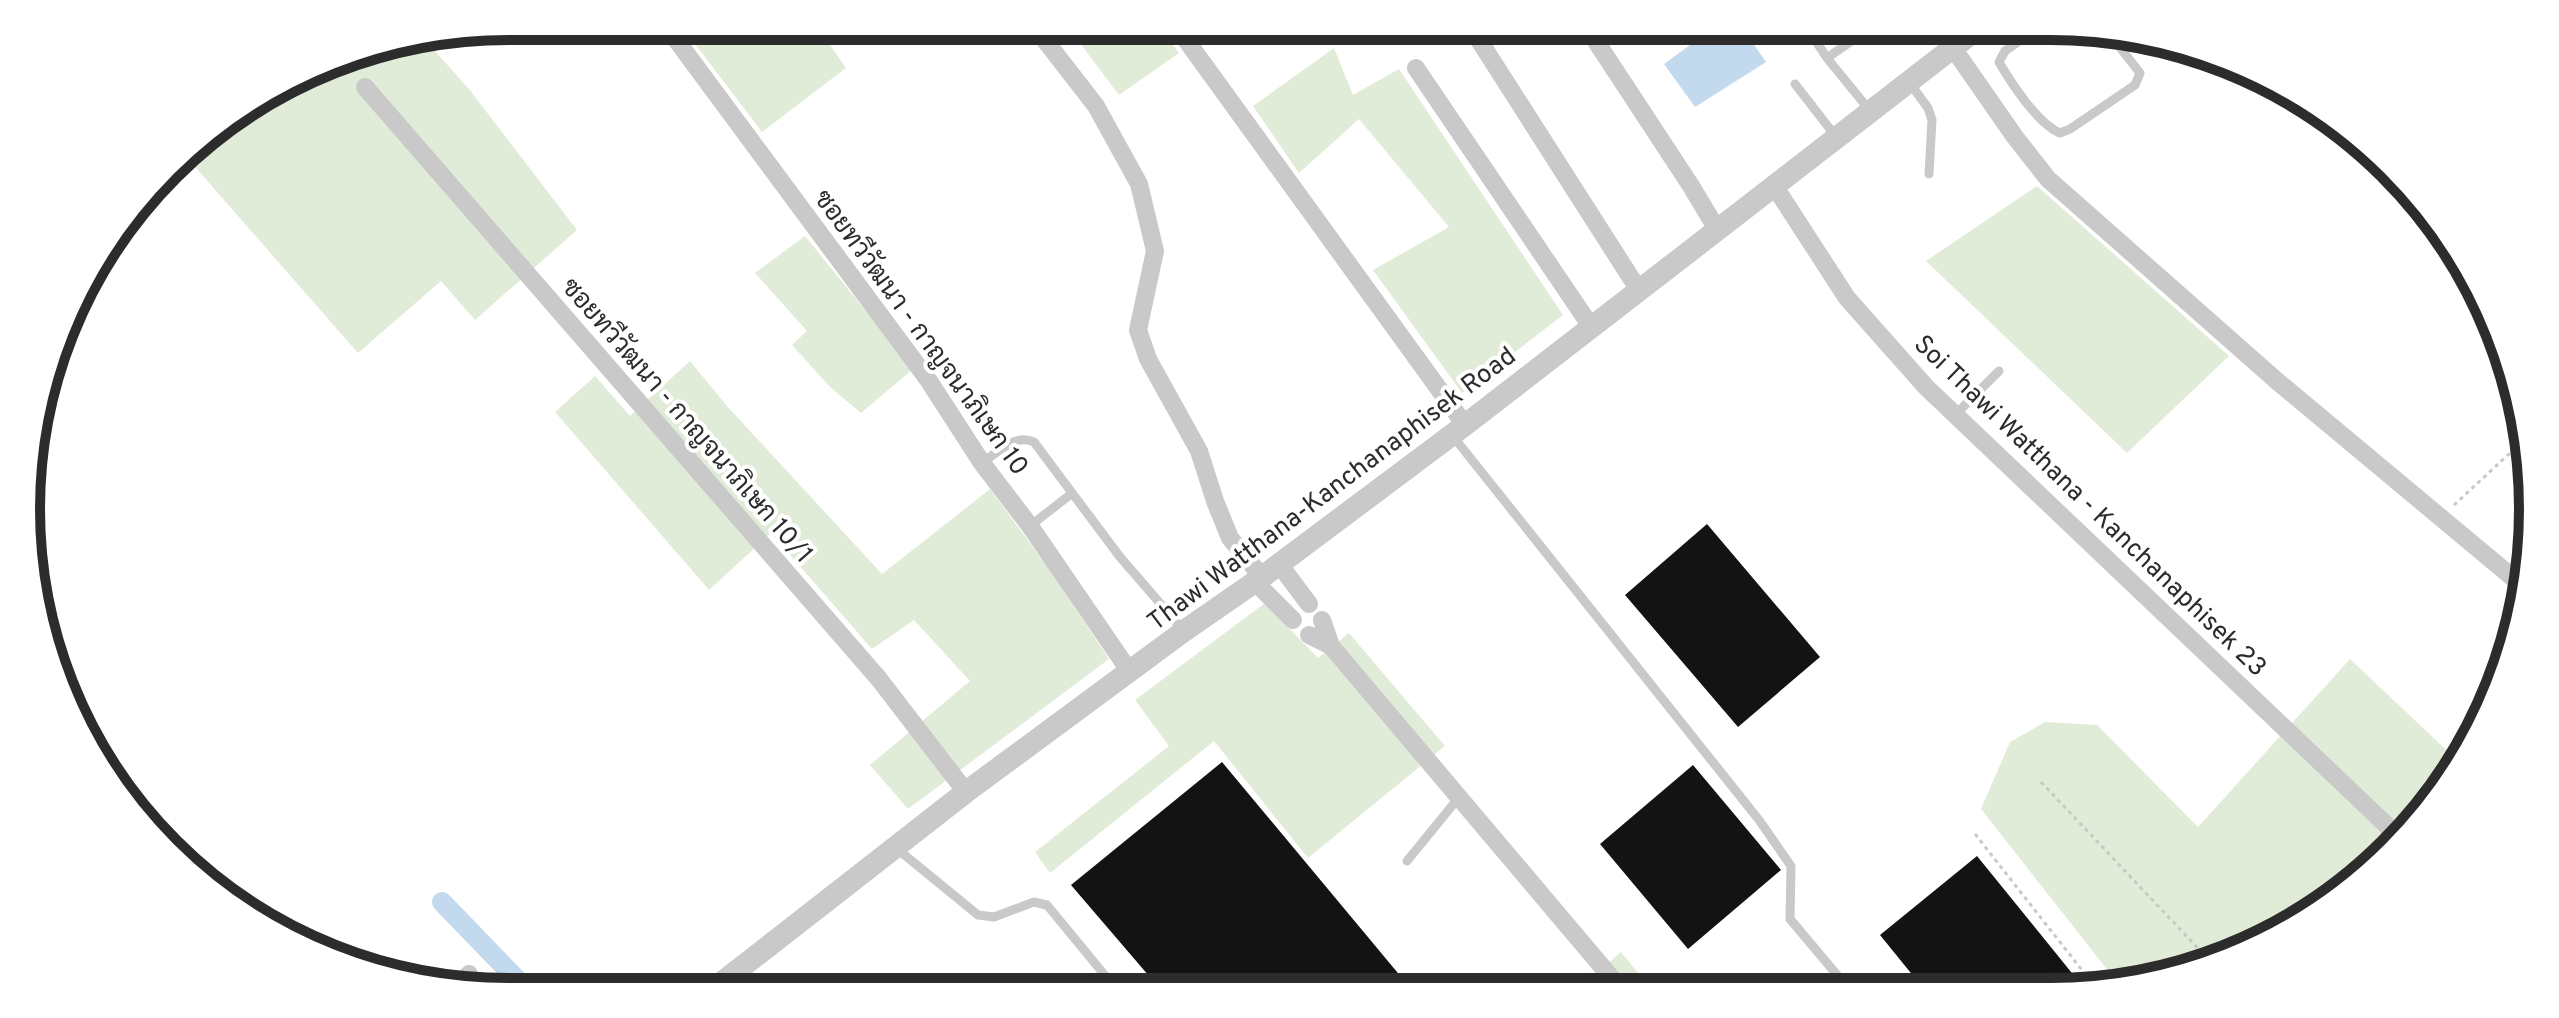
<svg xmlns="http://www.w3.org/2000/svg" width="2559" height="1018" viewBox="0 0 2559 1018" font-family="Overpass,Sarabun,sans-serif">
<rect width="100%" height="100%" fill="#fff"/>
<path fill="#e1ecd8" d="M 701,26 L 817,26 L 846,68 L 762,132 L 689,36 Z
M 1067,26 L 1159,26 L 1179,53 L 1119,95 Z
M 425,40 L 469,89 L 577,230 L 475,320 L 441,281 L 358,353 L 189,160 L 223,127 L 353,52 Z
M 1334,48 L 1353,95 L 1399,69 L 1563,315 L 1462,393 L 1373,270 L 1449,227 L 1359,119 L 1299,173 L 1253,106 Z
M 2037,186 L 2229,356 L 2127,453 L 1926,261 Z
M 805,236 L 913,369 L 861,413 L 830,387 L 792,345 L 807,331 L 755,273 Z
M 690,361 L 726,405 L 882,574 L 990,489 L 1049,569 L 1109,659 L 908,809 L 870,765 L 970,681 L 914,620 L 872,649 L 771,533 L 709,590 L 555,412 L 595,376 L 630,416 Z
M 1265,603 L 1318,658 L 1349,633 L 1445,746 L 1308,858 L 1214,741 L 1050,873 L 1035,852 L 1169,746 L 1135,700 Z
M 2350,659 L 2459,762 L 2452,777 L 2368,872 L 2235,955 L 2120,986 L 1981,809 L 2010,742 L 2045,722 L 2097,725 L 2198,827 Z
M 1621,952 L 1651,989 L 1579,989 Z"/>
<path fill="#c2d9ee" d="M 1716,26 L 1741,26 L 1766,62 L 1695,107 L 1664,64 Z"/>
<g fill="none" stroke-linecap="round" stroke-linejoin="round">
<path stroke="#c2d9ee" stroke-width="20" d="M 442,902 L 529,992"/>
</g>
<path fill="#131313" d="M 1707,524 L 1820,657 L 1738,727 L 1625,595 Z
M 1222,762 L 1412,990 L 1161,990 L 1071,885 Z
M 1693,765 L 1781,870 L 1688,949 L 1600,844 Z
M 1977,856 L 2084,988 L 1923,988 L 1880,935 Z"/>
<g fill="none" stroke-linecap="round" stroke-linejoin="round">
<path stroke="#c9c9c9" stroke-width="3" stroke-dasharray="4 4" stroke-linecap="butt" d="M 2454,505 L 2510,453
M 2041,782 L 2211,962
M 1975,834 L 2096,988"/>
<path stroke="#c9c9c9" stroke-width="9" d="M 1806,26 L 1827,58 L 1871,112
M 2040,26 L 2005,51 L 1999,62 C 2011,83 2038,124 2060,133 L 2070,129 L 2135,85 L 2140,73 L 2111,36
M 1827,58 L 1873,26
M 1909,82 L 1928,108 L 1932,120 L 1929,174
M 1795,84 L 1837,138
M 1956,414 L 1999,371
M 1452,435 L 1759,820 L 1791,866 L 1790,919 L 1848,988
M 982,463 C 997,453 1015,433 1034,442 L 1120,557 L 1184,631
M 1030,526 L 1071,494
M 896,848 L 978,915 L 994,917 L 1034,902 L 1047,905 L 1117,990
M 1407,861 L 1460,796"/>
<path stroke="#c9c9c9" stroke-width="18" d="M 666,26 L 929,381 L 982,463 L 1030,526 L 1130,672
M 1034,26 L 1096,106 L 1139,184 L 1155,251 L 1138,330 L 1148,359 L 1199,451 L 1215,501 L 1230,538 L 1262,577
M 1176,26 L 1465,425
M 1470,26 L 1640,292
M 1586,26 L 1691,186 L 1718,231
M 1953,48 L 2015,137 L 2048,179 L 2277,381 L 2518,582
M 1416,68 L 1592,328
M 365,87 L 879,679 L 966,792
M 1775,187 L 1847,298 L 1926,387 L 2399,837
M 1279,564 L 1309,604
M 1255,582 L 1293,620
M 1322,620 L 1331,646 L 1621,989
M 1309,635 L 1331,646
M 460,984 L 469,974"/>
<path stroke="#c9c9c9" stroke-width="22" d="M 711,991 L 966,792 L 1184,631 L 1262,577 L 1465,425 L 1981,26"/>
</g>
<g text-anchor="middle" stroke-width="8" stroke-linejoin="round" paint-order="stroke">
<g font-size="26" fill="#2c2c2c" stroke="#fff">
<text transform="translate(922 332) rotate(54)" y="9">ซอยทวีวัฒนา - กาญจนาภิเษก 10</text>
<text transform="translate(688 420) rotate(49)" y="9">ซอยทวีวัฒนา - กาญจนาภิเษก 10/1</text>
<text transform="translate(1331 488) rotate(-37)" y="9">Thawi Watthana-Kanchanaphisek Road</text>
<text transform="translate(2091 505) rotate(44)" y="9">Soi Thawi Watthana - Kanchanaphisek 23</text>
</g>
</g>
<path d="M0 0H2559V1018H0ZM509 40H2050A469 469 0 0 1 2519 509V509A469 469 0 0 1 2050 978H509A469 469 0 0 1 40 509V509A469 469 0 0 1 509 40Z" fill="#fff" fill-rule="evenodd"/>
<path fill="none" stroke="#2c2c2c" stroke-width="10" d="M509 40H2050A469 469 0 0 1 2519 509V509A469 469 0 0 1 2050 978H509A469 469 0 0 1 40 509V509A469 469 0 0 1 509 40Z"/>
</svg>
